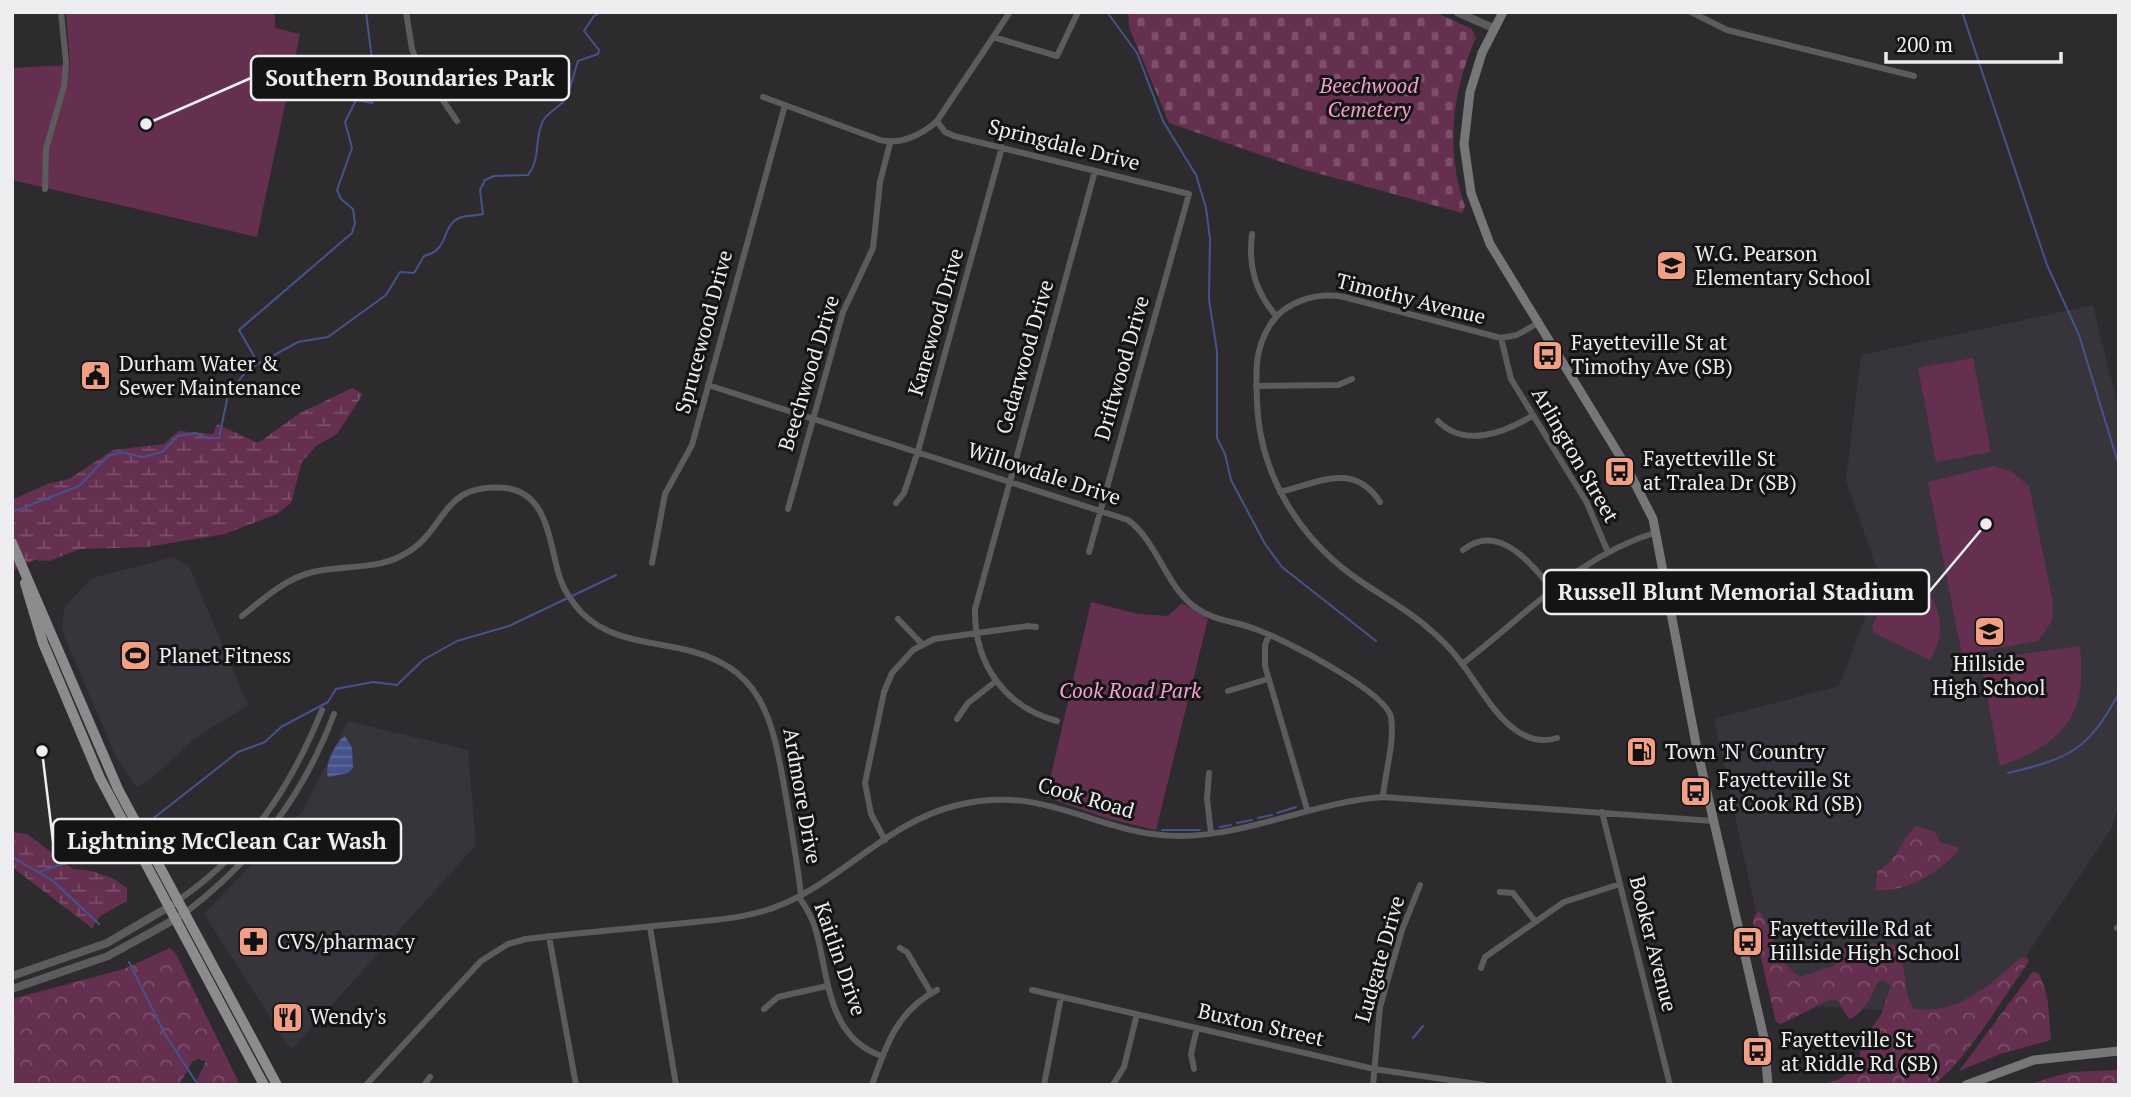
<svg xmlns="http://www.w3.org/2000/svg" width="2131" height="1097" viewBox="0 0 2131 1097" font-family="'PT Serif',serif">
<defs>
<pattern id="forest-crowns" width="20" height="18" patternUnits="userSpaceOnUse" patternTransform="scale(1.75)"><rect width="20" height="18" fill="#653050"/><path d="M2 6a3 3 0 1 1 6 0M12 15a3 3 0 1 1 6 0" fill="none" stroke="#7b4e6a"/></pattern>
<pattern id="wetland-marsh" width="20" height="14" patternUnits="userSpaceOnUse" patternTransform="scale(1.75)"><rect width="20" height="14" fill="#653050"/><path d="M1 5h8M5 5V1M11 12h8M15 12V8" fill="none" stroke="#7b4e6a"/></pattern>
<pattern id="cemetery-stones" width="16" height="16" patternUnits="userSpaceOnUse" patternTransform="scale(1.75)"><rect width="16" height="16" fill="#653050"/><path d="M2 7V4a2 2 0 0 1 4 0v3zM10 15v-3a2 2 0 0 1 4 0v3z" fill="#7b4e6a"/></pattern>
<pattern id="water-rules" width="6" height="5" patternUnits="userSpaceOnUse" patternTransform="scale(1.75)"><rect width="6" height="5" fill="#45538c"/><path d="M0 2.5h6" fill="none" stroke="#606c9c"/></pattern>
</defs>
<rect width="100%" height="100%" fill="#2d2b2e"/>
<path fill="#38343c" d="M 2093,305 L 2119,411 L 2119,801 L 2112,828 L 1986,1016 L 1776,1004 L 1714,719 L 1839,686 L 1880,578 L 1846,480 L 1861,355 Z
M 173,557 L 189,566 L 248,705 L 194,739 L 150,780 L 136,787 L 116,757 L 65,638 L 62,626 L 65,606 L 92,578 Z
M 348,721 L 468,750 L 476,845 L 291,1050 L 204,914 L 303,811 Z"/>
<path fill="url(#forest-crowns)" d="M 1916,826 L 1935,832 L 1941,843 L 1958,847 L 1958,851 C 1938,873 1905,893 1875,890 L 1878,870 C 1897,863 1901,839 1916,826 Z
M 1759,911 C 1775,932 1776,961 1800,977 L 1833,966 L 1847,945 L 1854,943 L 1895,945 C 1909,963 1901,989 1913,1008 C 1956,1017 1992,984 2021,957 L 2028,958 L 2028,963 C 2004,996 1965,1063 1933,1085 L 1821,1085 L 1840,1079 L 1857,1067 L 1863,1040 L 1881,1015 L 1891,986 L 1884,980 L 1878,982 C 1871,996 1864,1014 1849,1019 L 1837,1000 L 1829,1000 L 1781,1024 L 1776,1022 L 1753,924 L 1754,917 Z
M 170,948 L 176,954 L 240,1085 L 195,1085 L 206,1061 L 199,1059 L 193,1061 L 179,1085 L 12,1085 L 12,999 L 124,969 Z
M 2033,971 L 2039,974 C 2051,999 2048,1014 2051,1040 L 2000,1054 L 1959,1071 Z
M 2119,1070 L 2119,1085 L 2026,1085 L 2071,1072 Z"/>
<path fill="url(#wetland-marsh)" d="M 352,388 L 363,394 L 337,434 L 316,446 L 302,462 L 291,503 L 277,514 L 225,534 L 147,547 L 80,549 L 49,561 L 34,560 L 12,571 L 12,500 L 47,484 L 69,479 L 113,450 L 164,444 L 179,431 L 213,434 L 217,424 L 258,443 L 300,413 Z
M 12,832 L 27,834 L 73,869 L 92,871 L 112,878 L 127,888 L 127,901 L 100,916 L 92,928 L 12,867 Z"/>
<path fill="url(#cemetery-stones)" d="M 1128,12 L 1435,12 L 1472,29 L 1476,38 C 1452,89 1445,152 1465,206 L 1462,213 L 1299,168 L 1169,123 L 1129,27 Z"/>
<path fill="#653050" d="M 66,12 L 275,12 L 275,28 L 300,34 L 257,237 L 12,180 L 12,68 L 70,65 Z
M 1973,358 L 1991,452 L 1936,462 L 1918,368 Z
M 1993,466 L 2010,471 L 2029,486 L 2053,602 L 2052,621 L 2038,641 L 1962,655 L 1928,482 Z
M 1900,570 C 1936,588 1952,624 1930,660 L 1874,633 L 1872,626 Z
M 1091,602 L 1138,614 L 1168,616 L 1182,603 L 1208,619 L 1156,830 L 1109,819 L 1046,797 Z
M 2079,646 C 2082,656 2081,667 2081,678 C 2080,728 2044,751 2000,766 L 1982,669 L 1987,659 Z"/>
<path fill="url(#water-rules)" d="M 345,736 L 352,748 L 353,768 L 348,773 L 328,777 C 324,766 335,742 345,736 Z"/>
<g fill="none" stroke-linecap="round" stroke-linejoin="round">
<path stroke="#45538c" stroke-width="2" d="M 1107,12 L 1137,53 L 1163,121 L 1196,175 L 1206,208 L 1210,239 L 1209,300 L 1217,351 L 1217,438 L 1225,454 L 1231,480 L 1265,544 L 1282,567 L 1376,641
M 1962,12 L 2047,265 L 2079,335 L 2119,466
M 258,363 L 239,330 L 352,233 L 355,223 L 353,209 L 341,199 L 337,190 L 352,148 L 345,122 L 356,100 L 372,103 L 376,92 L 366,12
M 12,512 L 79,486 L 108,456 L 121,452 L 143,457 L 162,452 L 178,436 L 196,433 L 207,438 L 219,438 L 228,395 L 247,370 L 298,342 L 328,337 L 386,295 L 400,272 L 414,273 L 424,256 C 450,250 441,226 459,218 C 465,215 475,216 483,214 L 480,190 L 485,180 L 494,176 L 528,175 C 541,158 534,142 542,123 C 547,111 560,108 565,99 C 571,88 574,73 578,61 L 598,54 L 599,50 L 584,31 L 594,16 L 601,12
M 2008,773 C 2071,758 2088,750 2119,693
M 1277,813 L 1296,807
M 1258,818 L 1272,815
M 150,821 L 238,752 L 265,742 L 281,727 L 328,702 L 336,689 L 373,682 L 397,685 L 423,660 L 457,641 L 509,626 L 616,575
M 1237,823 L 1252,820
M 1220,827 L 1231,825
M 1162,830 L 1200,830
M 12,857 L 52,880 L 99,924
M 40,872 C 63,861 103,858 121,841
M 129,962 L 165,1034 L 198,1085
M 1413,1038 L 1423,1026"/>
<path stroke="#5c5c5e" stroke-width="6" d="M 406,12 L 412,49 L 418,64 L 457,121
M 1691,12 L 1727,30 L 1914,76
M 993,37 L 1057,56 L 1078,12
M 763,97 L 880,140 C 900,145 922,135 937,121 L 1010,12
M 937,121 L 945,132 L 954,136 L 1189,194 L 1089,552
M 45,189 L 46,149 L 64,86 L 66,62 L 61,12
M 1252,234 C 1248,266 1255,291 1276,316
M 1538,323 L 1517,335 L 1501,338 L 1344,297 C 1317,292 1285,301 1270,325 C 1254,350 1256,373 1257,401 C 1259,470 1295,532 1349,573 C 1374,592 1403,606 1427,627 C 1439,637 1451,649 1460,661 C 1483,690 1511,752 1557,738
M 1501,338 L 1511,379 L 1587,503 L 1607,550
M 708,385 L 1128,520 C 1158,542 1165,586 1196,608 C 1214,621 1235,621 1255,629 C 1282,638 1386,692 1391,717 C 1395,742 1385,772 1383,797
M 1256,386 L 1338,385 L 1352,379
M 1438,421 C 1464,448 1504,433 1532,416
M 1280,492 C 1316,484 1353,460 1380,502
M 896,503 L 904,493 L 918,451 L 1002,147
M 788,509 L 843,312 L 873,248 L 880,182 L 890,143
M 1463,550 C 1499,521 1532,565 1553,590
M 652,563 L 665,494 L 692,445 L 785,105
M 242,616 C 263,599 286,578 313,572 C 342,565 374,570 401,556 C 449,532 438,482 505,488 C 551,493 549,549 561,581 C 565,592 573,603 581,612 C 607,639 644,641 678,648 C 763,665 772,717 785,791 C 791,826 797,860 801,895
M 898,619 L 922,644
M 1269,635 L 1265,645 L 1265,666 L 1307,809
M 1462,664 C 1527,615 1577,556 1657,532
M 1228,691 L 1268,679
M 957,719 L 968,703 L 996,681
M 1057,721 C 1005,707 974,664 975,609 L 1095,171
M 1209,773 L 1207,799 L 1211,833
M 1602,812 L 1670,1085
M 885,840 L 871,814 L 865,783 L 884,692 L 892,673 L 913,650 L 934,639 L 1028,626 L 1036,627
M 1500,892 L 1513,893 L 1535,921
M 799,897 C 806,907 813,919 816,931 C 829,977 827,1038 882,1056
M 177,901 C 247,854 291,787 322,710
M 185,913 C 254,860 303,797 334,714
M 650,927 L 676,1085
M 2117,928 L 2119,926
M 549,936 L 576,1085
M 900,948 L 907,952 L 931,993
M 1481,968 L 1485,957 L 1564,902 L 1620,884
M 1032,990 L 1374,1069 L 1484,1085
M 764,1009 L 778,997 L 827,986
M 1194,1069 L 1191,1054 L 1197,1028
M 1114,1083 L 1124,1067 L 1137,1014
M 366,1085 L 481,961 L 508,944 L 526,939 C 576,933 625,929 674,924 C 712,920 749,919 783,904 C 844,878 891,820 958,805 C 1048,783 1097,836 1180,836 C 1247,836 1314,802 1383,797 L 1713,821
M 424,1085 L 430,1077
M 872,1085 C 886,1045 897,1011 937,990
M 1044,1085 L 1061,997
M 1373,1085 L 1380,1007 L 1402,930 L 1420,885"/>
<path stroke="#5c5c5e" stroke-width="8" d="M 1457,12 L 1493,28
M 12,976 L 107,943 L 172,905
M 12,989 L 108,956 L 179,917"/>
<path stroke="#77777a" stroke-width="9" d="M 1503,12 L 1482,53 L 1470,92 L 1464,144 L 1471,193 L 1490,244 L 1626,466 L 1653,519 L 1697,749 L 1764,1038 L 1768,1085
M 1966,1085 L 2034,1060 L 2119,1051"/>
<path stroke="#8c8c8f" stroke-width="10" d="M 12,543 L 118,789 L 277,1085
M 25,583 L 43,643 L 100,778 L 264,1085"/>
</g>
<defs>
<symbol id="school-square" viewBox="-11 -11 22 22"><rect x="-9" y="-9" width="18" height="18" rx="4" fill="#f39f84" stroke="#151415"/><path d="M0-5L7-2L0 1L-7-2ZM-4 1L0 2.5L4 1V4Q0 6-4 4Z" fill="#111"/></symbol>
<symbol id="bus-square" viewBox="-11 -11 22 22"><rect x="-9" y="-9" width="18" height="18" rx="4" fill="#f39f84" stroke="#151415"/><path d="M-5-6H5V4H4V6H2V4H-2V6H-4V4H-5ZM-3.5-4V0h7V-4ZM-3.5 1.2v1.5H-2V1.2ZM2 1.2v1.5H3.5V1.2Z" fill="#111"/></symbol>
<symbol id="civic-square" viewBox="-11 -11 22 22"><rect x="-9" y="-9" width="18" height="18" rx="4" fill="#f39f84" stroke="#151415"/><path d="M-.6-6.5H3V-4.5H.6V-3L4-1V1h2V6H-6V1h2V-1L-.6-3ZM-1.2 2.5V6h2.4V2.5Z" fill="#111"/></symbol>
<symbol id="stadium-square" viewBox="-11 -11 22 22"><rect x="-9" y="-9" width="18" height="18" rx="4" fill="#f39f84" stroke="#151415"/><path d="M0-5a6.5 5 0 1 0 0 10a6.5 5 0 1 0 0-10ZM-3.5-1.8h7v3.6h-7Z" fill="#111"/></symbol>
<symbol id="fuel-square" viewBox="-11 -11 22 22"><rect x="-9" y="-9" width="18" height="18" rx="4" fill="#f39f84" stroke="#151415"/><path d="M-5.5-6h7V0h2V4h1.3V-2.5L3-4.5l.8-.8L6-3V5H2.5V1h-1V6h-7ZM-4.2-4.7v3.2H.2V-4.7Z" fill="#111"/></symbol>
<symbol id="pharmacy-square" viewBox="-11 -11 22 22"><rect x="-9" y="-9" width="18" height="18" rx="4" fill="#f39f84" stroke="#151415"/><path d="M-2-6h4v4h4v4h-4v4h-4v-4h-4v-4h4Z" fill="#111"/></symbol>
<symbol id="restaurant-square" viewBox="-11 -11 22 22"><rect x="-9" y="-9" width="18" height="18" rx="4" fill="#f39f84" stroke="#151415"/><path d="M-5-6h1v4h1v-4h1v4h1v-4h1v5L-1.5 .5V6h-2V.5L-5-1ZM5-6V6H3V1.5H1.5Q1.5-4 5-6Z" fill="#111"/></symbol>
</defs>
<g fill-rule="evenodd">
<use href="#school-square" x="1654" y="248" width="35" height="35"/>
<use href="#bus-square" x="1530" y="338" width="35" height="35"/>
<use href="#civic-square" x="78" y="358" width="35" height="35"/>
<use href="#bus-square" x="1602" y="454" width="35" height="35"/>
<use href="#school-square" x="1972" y="614" width="35" height="35"/>
<use href="#stadium-square" x="118" y="638" width="35" height="35"/>
<use href="#fuel-square" x="1624" y="734" width="35" height="35"/>
<use href="#bus-square" x="1678" y="774" width="35" height="35"/>
<use href="#bus-square" x="1730" y="924" width="35" height="35"/>
<use href="#pharmacy-square" x="236" y="924" width="35" height="35"/>
<use href="#restaurant-square" x="270" y="1000" width="35" height="35"/>
<use href="#bus-square" x="1740" y="1034" width="35" height="35"/>
</g>
<g text-anchor="middle" stroke-width="6" stroke-linejoin="round" paint-order="stroke">
<g font-size="21" font-style="italic" fill="#f69dd1" stroke="#151415">
<text x="1369" y="93">Beechwood<tspan x="1369" dy="24">Cemetery</tspan></text>
<text x="1130" y="698">Cook Road Park</text>
</g>
<g font-size="21" fill="#eeedef" stroke="#151415">
<text transform="translate(1064 145) rotate(14)" y="7">Springdale Drive</text>
<text transform="translate(1411 299) rotate(14)" y="7">Timothy Avenue</text>
<text transform="translate(936 322) rotate(-74)" y="7">Kanewood Drive</text>
<text transform="translate(704 332) rotate(-75)" y="7">Sprucewood Drive</text>
<text transform="translate(1025 357) rotate(-74)" y="7">Cedarwood Drive</text>
<text transform="translate(1122 368) rotate(-74)" y="7">Driftwood Drive</text>
<text transform="translate(809 373) rotate(-73)" y="7">Beechwood Drive</text>
<text transform="translate(1575 455) rotate(60)" y="7">Arlington Street</text>
<text transform="translate(1044 474) rotate(18)" y="7">Willowdale Drive</text>
<text transform="translate(802 796) rotate(80)" y="7">Ardmore Drive</text>
<text transform="translate(1086 798) rotate(16)" y="7">Cook Road</text>
<text transform="translate(1653 944) rotate(76)" y="7">Booker Avenue</text>
<text transform="translate(840 959) rotate(71)" y="7">Kaitlin Drive</text>
<text transform="translate(1380 959) rotate(-74)" y="7">Ludgate Drive</text>
<text transform="translate(1261 1025) rotate(13)" y="7">Buxton Street</text>
</g>
<g font-size="21" fill="#eeedef" stroke="#151415" text-anchor="start">
<text x="1695" y="261">W.G. Pearson<tspan x="1695" dy="24">Elementary School</tspan></text>
<text x="1571" y="350">Fayetteville St at<tspan x="1571" dy="24">Timothy Ave (SB)</tspan></text>
<text x="119" y="371">Durham Water &amp;<tspan x="119" dy="24">Sewer Maintenance</tspan></text>
<text x="1643" y="466">Fayetteville St<tspan x="1643" dy="24">at Tralea Dr (SB)</tspan></text>
<text x="159" y="663">Planet Fitness</text>
<text x="1989" y="671" text-anchor="middle">Hillside<tspan x="1989" dy="24">High School</tspan></text>
<text x="1665" y="759">Town 'N' Country</text>
<text x="1718" y="787">Fayetteville St<tspan x="1718" dy="24">at Cook Rd (SB)</tspan></text>
<text x="1770" y="936">Fayetteville Rd at<tspan x="1770" dy="24">Hillside High School</tspan></text>
<text x="277" y="949">CVS/pharmacy</text>
<text x="310" y="1024">Wendy's</text>
<text x="1781" y="1047">Fayetteville St<tspan x="1781" dy="24">at Riddle Rd (SB)</tspan></text>
</g>
</g>
<path fill="none" stroke="#eeedef" stroke-width="2.5" d="M146 124L251 78M1986 524L1929 592M42 751L53 841"/>
<g fill="#eeedef" stroke="#151415" stroke-width="2.5">
<circle cx="146" cy="124" r="7"/>
<circle cx="1986" cy="524" r="7"/>
<circle cx="42" cy="751" r="7"/>
</g>
<g fill="#151415" stroke="#eeedef" stroke-width="2.5">
<rect x="251" y="56" width="318" height="44" rx="7"/>
<rect x="1544" y="570" width="385" height="44" rx="7"/>
<rect x="53" y="819" width="348" height="44" rx="7"/>
</g>
<g font-size="23" text-anchor="middle" font-weight="bold" fill="#eeedef">
<text x="410" y="86">Southern Boundaries Park</text>
<text x="1736" y="600">Russell Blunt Memorial Stadium</text>
<text x="227" y="849">Lightning McClean Car Wash</text>
</g>
<rect width="2131" height="1097" fill="none" stroke="#eeedef" stroke-width="28"/>
<path d="M1886 52v10h175v-10" fill="none" stroke="#eeedef" stroke-width="3.5"/>
<text x="1896" y="52" font-size="21" fill="#eeedef" stroke="#151415" stroke-width="5" paint-order="stroke">200 m</text>
</svg>
